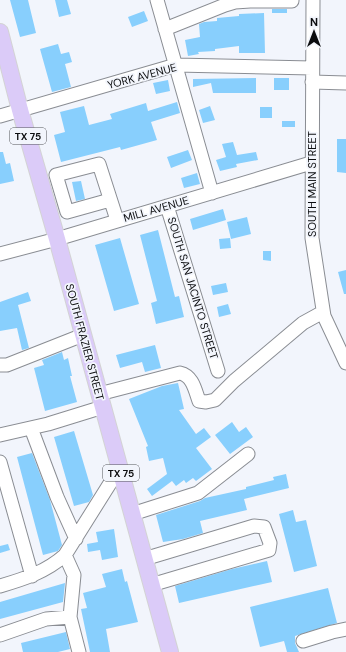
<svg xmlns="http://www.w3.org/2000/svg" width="346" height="652" viewBox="0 0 346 652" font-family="'DM Sans',sans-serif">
<rect width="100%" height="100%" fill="#f2f5fc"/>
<path fill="#88cffd" d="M 10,0 L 28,0 L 36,33 L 20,37 Z
M 55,0 L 67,0 L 71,14 L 59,17 Z
M 272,9 L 287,9 L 287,13 L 272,13 Z
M 144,11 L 148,21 L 132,27 L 128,17 Z
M 264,13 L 265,53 L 239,53 L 239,46 L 215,49 L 215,51 L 198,52 L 199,54 L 188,56 L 185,40 L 200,37 L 199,24 L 204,22 L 217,21 L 217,18 L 239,16 L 239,14 Z
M 58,44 L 61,54 L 69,52 L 72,62 L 65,64 L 71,87 L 52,92 L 40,49 Z
M 256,78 L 256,93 L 213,93 L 211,83 L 193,87 L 193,79 Z
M 274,78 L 289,78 L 289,90 L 274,90 Z
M 168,80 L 170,91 L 156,94 L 153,83 Z
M 177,102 L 180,113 L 151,122 L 157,140 L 121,150 L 120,147 L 61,162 L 54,135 L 65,132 L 60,112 L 84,106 L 89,125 L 112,119 L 110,114 L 146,103 L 148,111 Z
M 210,106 L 215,120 L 203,123 L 199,110 Z
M 260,107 L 272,107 L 272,118 L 260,118 Z
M 282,121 L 295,121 L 295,127 L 282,127 Z
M 337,139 L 346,139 L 346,173 L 337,172 Z
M 233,142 L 237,155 L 256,152 L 258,160 L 236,164 L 237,167 L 220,171 L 216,160 L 226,157 L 222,144 Z
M 188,150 L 192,160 L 171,168 L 167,157 Z
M 0,152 L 3,152 L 6,164 L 10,163 L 14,181 L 0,184 Z
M 197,173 L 200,184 L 184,188 L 181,178 Z
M 81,181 L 85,199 L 76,201 L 72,182 Z
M 223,209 L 226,220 L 193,230 L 190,219 Z
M 247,217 L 251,234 L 231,239 L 227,222 Z
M 158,230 L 175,297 L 179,296 L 184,317 L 156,324 L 151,303 L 157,301 L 140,235 Z
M 120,238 L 139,304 L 114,311 L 95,245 Z
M 230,238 L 231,248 L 220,249 L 219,239 Z
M 263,251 L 271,251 L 271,261 L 263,260 Z
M 346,270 L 346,294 L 344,294 L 338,272 Z
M 226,283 L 228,292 L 213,295 L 211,286 Z
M 28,292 L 31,301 L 18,305 L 29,348 L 22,350 L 17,328 L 0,331 L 0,302 Z
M 228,304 L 231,314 L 219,317 L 217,307 Z
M 155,345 L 161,368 L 145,372 L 142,362 L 120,368 L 116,355 Z
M 62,352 L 64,360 L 68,358 L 72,376 L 70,376 L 77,402 L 45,411 L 34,368 L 44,365 L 42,360 Z
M 178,383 L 184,409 L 179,410 L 196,434 L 204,428 L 211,437 L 196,448 L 212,469 L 196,481 L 193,478 L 186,483 L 184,480 L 176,486 L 172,481 L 152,496 L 147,489 L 167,474 L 163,458 L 149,461 L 146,447 L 148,446 L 129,399 L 162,386 Z
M 232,422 L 239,432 L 246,427 L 253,437 L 230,454 L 215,435 Z
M 74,431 L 93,495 L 89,502 L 74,506 L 54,437 Z
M 32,453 L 50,500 L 62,545 L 58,551 L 43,555 L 17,457 Z
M 286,474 L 289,488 L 244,499 L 247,510 L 200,521 L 203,533 L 183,539 L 163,542 L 156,515 L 200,501 L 205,498 L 246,489 L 246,487 L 274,480 L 273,477 Z
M 293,510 L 296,522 L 306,520 L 317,566 L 294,572 L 279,514 Z
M 114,529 L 118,557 L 102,560 L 100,550 L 88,552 L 87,544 L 98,542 L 96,532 Z
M 8,544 L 10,550 L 0,553 L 0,546 Z
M 267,561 L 272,582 L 179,603 L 175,586 L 232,569 Z
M 122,569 L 125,582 L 127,581 L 138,622 L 106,629 L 110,652 L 90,652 L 81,609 L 87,608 L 83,593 L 106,587 L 102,574 Z
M 65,583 L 63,602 L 0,619 L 0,602 Z
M 328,588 L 337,623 L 295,636 L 295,643 L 299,652 L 287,652 L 284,641 L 260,647 L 250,607 Z
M 66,632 L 70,649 L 58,652 L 23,652 L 21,643 Z"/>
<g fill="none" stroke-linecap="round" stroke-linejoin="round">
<defs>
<path id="minor" d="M 157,0 L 212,193
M 313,0 L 312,238 L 324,316 L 346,363
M 165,29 L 225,5 L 235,2 L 250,1 L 292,1 L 292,0
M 312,82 L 346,83
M 0,116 L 176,65 L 312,68
M 110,200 L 67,212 L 56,175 L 99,164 L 117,220
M 167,206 L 218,371
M 0,254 L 57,239 L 311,163
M 0,365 L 7,365 L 83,335
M 99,394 L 180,373 C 193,376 195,390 199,401 L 206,402 L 215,400 L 234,381 L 303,323 L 323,312
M 31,428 L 57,497 L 76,539
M 0,435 L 48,424 L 103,407
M 0,462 L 32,576
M 132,514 L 198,493 L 248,454
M 65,555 L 74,575 L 70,617 L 79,652
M 144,559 L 254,526 L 264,527 L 270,543 L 269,550 L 151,585
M 0,586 C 24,579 46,572 65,555 L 119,469
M 0,635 L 46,619 L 70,617
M 303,641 L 332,632 L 346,629"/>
<path id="major" d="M 0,32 L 20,110 L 57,239 L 170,652"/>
</defs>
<use href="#minor" stroke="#8a8d93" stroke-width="15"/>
<use href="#major" stroke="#d3d3d4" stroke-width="18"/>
<use href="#minor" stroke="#fff" stroke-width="13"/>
<use href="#major" stroke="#dbcbf8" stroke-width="16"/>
</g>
<g text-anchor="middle" stroke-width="3.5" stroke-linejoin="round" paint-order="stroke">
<g fill="#f2f5fc" stroke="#515356" stroke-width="1">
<rect x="10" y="128" width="36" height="16" rx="3"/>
<rect x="103" y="465" width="36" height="16" rx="3"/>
</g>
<g font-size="10" font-weight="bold" fill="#0c0d0f">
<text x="28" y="140">TX 75</text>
<text x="121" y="477">TX 75</text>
</g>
<g font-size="11" fill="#0c0d0f" stroke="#f2f5fc">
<text transform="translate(142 76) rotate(-15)" y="4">YORK AVENUE</text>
<text transform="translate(312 184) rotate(-90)" y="4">SOUTH MAIN STREET</text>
<text transform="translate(156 209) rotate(-16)" y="4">MILL AVENUE</text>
<text transform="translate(193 288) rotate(73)" y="4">SOUTH SAN JACINTO STREET</text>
<text transform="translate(85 342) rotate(75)" y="4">SOUTH FRAZIER STREET</text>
</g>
</g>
<g transform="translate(314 32)" stroke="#f2f5fc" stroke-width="3" paint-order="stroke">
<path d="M0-3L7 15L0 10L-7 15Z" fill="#0c0d0f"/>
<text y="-6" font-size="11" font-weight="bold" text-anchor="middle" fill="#0c0d0f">N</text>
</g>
</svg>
